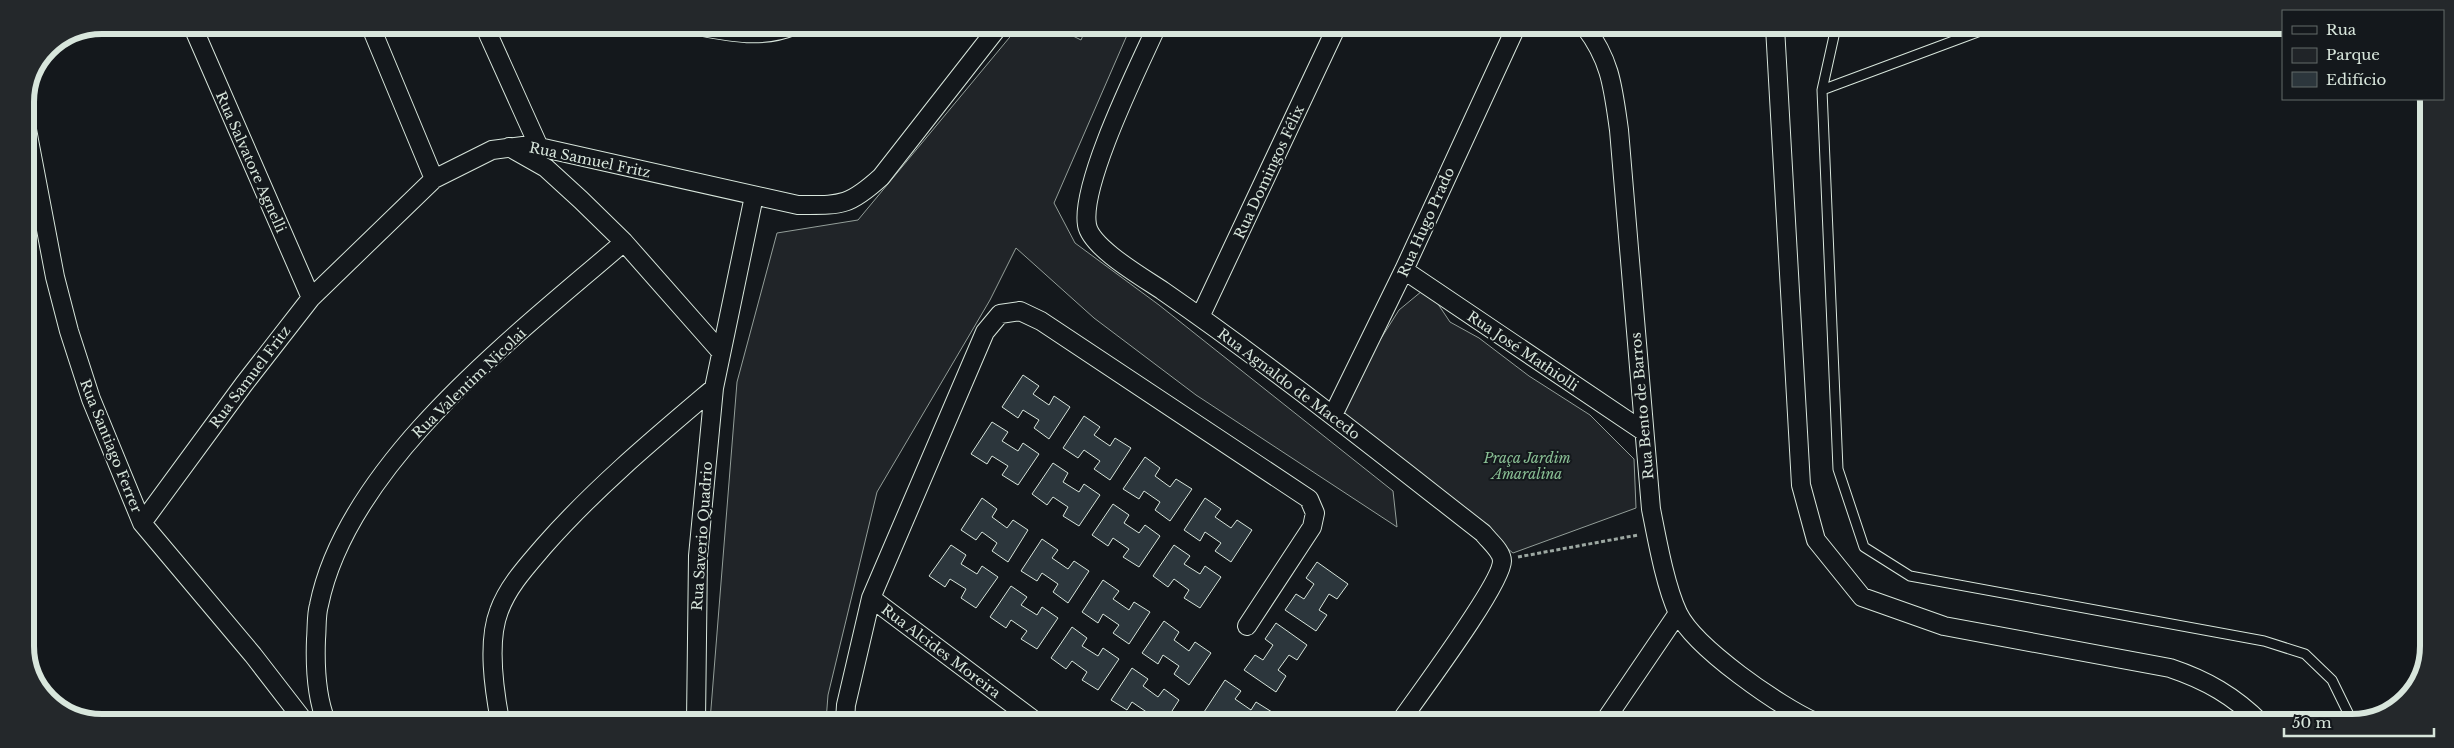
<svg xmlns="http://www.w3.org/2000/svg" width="2454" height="748" viewBox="0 0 2454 748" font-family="'Libre Baskerville',serif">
<rect width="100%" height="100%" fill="#14181c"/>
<path fill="#202428" stroke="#939e99" d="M 1019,26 L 1053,26 L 1081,40 L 1087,26 L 1131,26 L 1054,203 L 1075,243 L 1159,305 L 1393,491 L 1397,527 L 1196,395 L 1094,318 L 1016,248 L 990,300 L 877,492 L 828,695 L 826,721 L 710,721 L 737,382 L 777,233 L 858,220 Z
M 1422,291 L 1434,298 L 1450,322 L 1479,338 L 1529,376 L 1590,415 L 1634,459 L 1636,508 L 1513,553 L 1340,413 L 1373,351 L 1399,310 Z"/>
<path fill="#2c363c" stroke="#d8e6dc" d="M 1023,375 L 1039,386 L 1033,394 L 1049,405 L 1054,396 L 1070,407 L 1049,439 L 1034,428 L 1039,420 L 1023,410 L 1018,418 L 1002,407 Z
M 1084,416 L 1100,427 L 1094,435 L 1110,446 L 1115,438 L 1131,448 L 1110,480 L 1094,469 L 1100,461 L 1084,450 L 1078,458 L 1063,448 Z
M 992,422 L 1008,432 L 1002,441 L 1018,451 L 1023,443 L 1039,454 L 1018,485 L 1002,475 L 1008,466 L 992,456 L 987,464 L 971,454 Z
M 1145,457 L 1160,468 L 1155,476 L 1170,487 L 1176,479 L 1192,489 L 1170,521 L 1155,510 L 1160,502 L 1144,491 L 1139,499 L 1123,489 Z
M 1053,463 L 1068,473 L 1063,482 L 1079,492 L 1084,484 L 1100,495 L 1079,526 L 1063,516 L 1068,507 L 1053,497 L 1047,505 L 1032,494 Z
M 982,498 L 997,509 L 992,517 L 1007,528 L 1013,520 L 1028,530 L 1008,562 L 992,551 L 997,543 L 982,532 L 976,540 L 961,530 Z
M 1205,498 L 1221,509 L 1215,517 L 1231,528 L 1237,520 L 1252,530 L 1231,562 L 1215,551 L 1221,543 L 1205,532 L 1200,541 L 1184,530 Z
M 1113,504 L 1129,515 L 1124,523 L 1139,533 L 1145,525 L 1160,536 L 1139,567 L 1123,557 L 1129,549 L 1113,538 L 1108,546 L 1092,535 Z
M 1042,539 L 1058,550 L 1052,558 L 1068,569 L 1074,561 L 1089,571 L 1068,603 L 1053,592 L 1058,584 L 1042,573 L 1037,581 L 1021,571 Z
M 951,545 L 966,555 L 961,564 L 977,574 L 982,566 L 998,577 L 976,608 L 961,598 L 966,589 L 950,579 L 945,587 L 929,576 Z
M 1174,545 L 1190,556 L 1184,564 L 1200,574 L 1205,566 L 1221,577 L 1200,608 L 1184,598 L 1189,590 L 1174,579 L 1168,587 L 1153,576 Z
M 1317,562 L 1348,584 L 1337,599 L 1329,594 L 1319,610 L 1327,615 L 1316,631 L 1285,610 L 1296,594 L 1304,599 L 1314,584 L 1306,578 Z
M 1103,580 L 1119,591 L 1113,599 L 1129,610 L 1134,602 L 1150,612 L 1129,644 L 1113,633 L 1119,625 L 1103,614 L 1098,623 L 1082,612 Z
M 1011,586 L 1027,597 L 1021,605 L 1037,615 L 1042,607 L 1058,618 L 1037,649 L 1021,639 L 1027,631 L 1011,620 L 1006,628 L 990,617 Z
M 1164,621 L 1179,632 L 1174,640 L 1189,651 L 1195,642 L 1211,653 L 1189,685 L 1174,674 L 1179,666 L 1163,655 L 1158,664 L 1142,653 Z
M 1276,623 L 1307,645 L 1297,660 L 1289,655 L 1278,670 L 1286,676 L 1276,692 L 1244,670 L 1255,655 L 1263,660 L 1273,645 L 1265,639 Z
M 1072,627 L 1087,638 L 1082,646 L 1098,656 L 1103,648 L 1119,659 L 1098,690 L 1082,680 L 1087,672 L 1072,661 L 1066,669 L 1051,658 Z
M 1132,668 L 1148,679 L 1143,686 L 1158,697 L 1164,689 L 1179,700 L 1165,722 L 1144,722 L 1148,713 L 1132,702 L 1127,710 L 1111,700 Z
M 1225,680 L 1241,691 L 1235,699 L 1251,710 L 1256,702 L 1272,712 L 1266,722 L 1236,722 L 1225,714 L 1219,722 L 1204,712 Z"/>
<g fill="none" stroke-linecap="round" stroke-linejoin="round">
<defs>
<path id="service" d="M 1836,27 L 1822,90 L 1838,469 L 1864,547 L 1910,576 L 2264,641 L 2305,654 L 2332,680 L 2353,723
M 1822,90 L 1991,27"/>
<path id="minor" d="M 192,25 L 311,298
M 370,25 L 434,179
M 484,25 L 539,147
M 698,26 C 729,32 762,39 793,26
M 1157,26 C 1138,68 1080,184 1087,225 C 1091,248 1144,278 1163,291 C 1273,367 1378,451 1483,533 C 1489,541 1502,551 1502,561 C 1502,584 1417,697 1400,722
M 1585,27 C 1611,61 1613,88 1619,130 L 1651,509 C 1657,539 1665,585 1678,613 C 1695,648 1779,706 1815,722
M 1775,27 L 1801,485 L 1816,540 L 1862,597 L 1944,626 L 2170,668 C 2206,680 2234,696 2261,723
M 25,119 L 55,277 L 69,331 L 91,399 L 142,523 L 253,655 L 304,721
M 509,147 L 546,168 L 581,200 L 624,242 L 721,352
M 1404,270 L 1643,431
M 1200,317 L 1337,26
M 1333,415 L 1404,270 L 1516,27
M 142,523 L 244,384 L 311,298 L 434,179 L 492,150 L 523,146 L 539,147 L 798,205 C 841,205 848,207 881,177 L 999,26
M 871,598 L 1035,721
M 326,721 C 316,696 315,665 316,639 C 317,628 316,615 319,605 C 348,462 518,334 624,242
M 500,721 C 494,689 487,642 499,611 C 508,586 527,566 544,546 C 595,488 655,438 714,388
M 696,721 L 698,556 L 714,388 L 754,196
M 845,721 L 846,705 L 871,598 L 985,332 L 1000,314 L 1020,311 L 1041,321 L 1309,499 L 1315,513 L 1312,527 L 1247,626
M 1604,722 L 1678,613"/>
</defs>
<use href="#service" stroke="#d8e6dc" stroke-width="11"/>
<use href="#minor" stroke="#d8e6dc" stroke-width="20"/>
<path stroke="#9da8a2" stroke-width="3" stroke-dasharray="4 2.5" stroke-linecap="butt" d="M 1518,557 L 1638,535"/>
<use href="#service" stroke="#14181c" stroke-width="9"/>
<use href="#minor" stroke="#14181c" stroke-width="18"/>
</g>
<g text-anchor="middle" stroke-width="4" stroke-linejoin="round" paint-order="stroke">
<g font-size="14" fill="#d8e6dc" stroke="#14181c">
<text transform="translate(590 160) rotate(12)" y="5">Rua Samuel Fritz</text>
<text transform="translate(251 162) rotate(66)" y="5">Rua Salvatore Agnelli</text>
<text transform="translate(1269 172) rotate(-65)" y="5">Rua Domingos Félix</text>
<text transform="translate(1426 222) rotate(-66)" y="5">Rua Hugo Prado</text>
<text transform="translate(1523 351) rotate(34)" y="5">Rua José Mathiolli</text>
<text transform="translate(250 377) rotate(-53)" y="5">Rua Samuel Fritz</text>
<text transform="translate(469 383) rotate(-44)" y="5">Rua Valentim Nicolai</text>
<text transform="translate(1289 384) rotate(37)" y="5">Rua Agnaldo de Macedo</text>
<text transform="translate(1642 406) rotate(-95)" y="5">Rua Bento de Barros</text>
<text transform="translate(111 446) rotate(68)" y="5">Rua Santiago Ferrer</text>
<text transform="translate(702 536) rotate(-86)" y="5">Rua Saverio Quadrio</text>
<text transform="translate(941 651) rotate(37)" y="5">Rua Alcides Moreira</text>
</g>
<g font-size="14" font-style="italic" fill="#8ac095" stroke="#14181c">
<text x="1527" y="463">Praça Jardim<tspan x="1527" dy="16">Amaralina</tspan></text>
</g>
</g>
<path d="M0 0H2454V748H0ZM102 34H2352A68 68 0 0 1 2420 102V646A68 68 0 0 1 2352 714H102A68 68 0 0 1 34 646V102A68 68 0 0 1 102 34Z" fill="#24282b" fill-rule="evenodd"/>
<path fill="none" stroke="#d8e6dc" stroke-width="6" d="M102 34H2352A68 68 0 0 1 2420 102V646A68 68 0 0 1 2352 714H102A68 68 0 0 1 34 646V102A68 68 0 0 1 102 34Z"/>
<rect x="2282" y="10" width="162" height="90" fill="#14181c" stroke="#626a69"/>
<rect x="2292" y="26" width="25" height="8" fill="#14181c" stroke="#626a69"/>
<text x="2326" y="35" font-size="15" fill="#d8e6dc">Rua</text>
<rect x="2292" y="48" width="25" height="15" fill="#202428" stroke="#626a69"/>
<text x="2326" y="60" font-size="15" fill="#d8e6dc">Parque</text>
<rect x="2292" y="72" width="25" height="15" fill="#2c363c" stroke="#626a69"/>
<text x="2326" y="85" font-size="15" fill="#d8e6dc">Edifício</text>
<path d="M2284 728v8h150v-8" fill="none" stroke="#d8e6dc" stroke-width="2.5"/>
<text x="2292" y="728" font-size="15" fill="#d8e6dc" stroke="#14181c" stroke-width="4" paint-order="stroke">50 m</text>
</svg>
